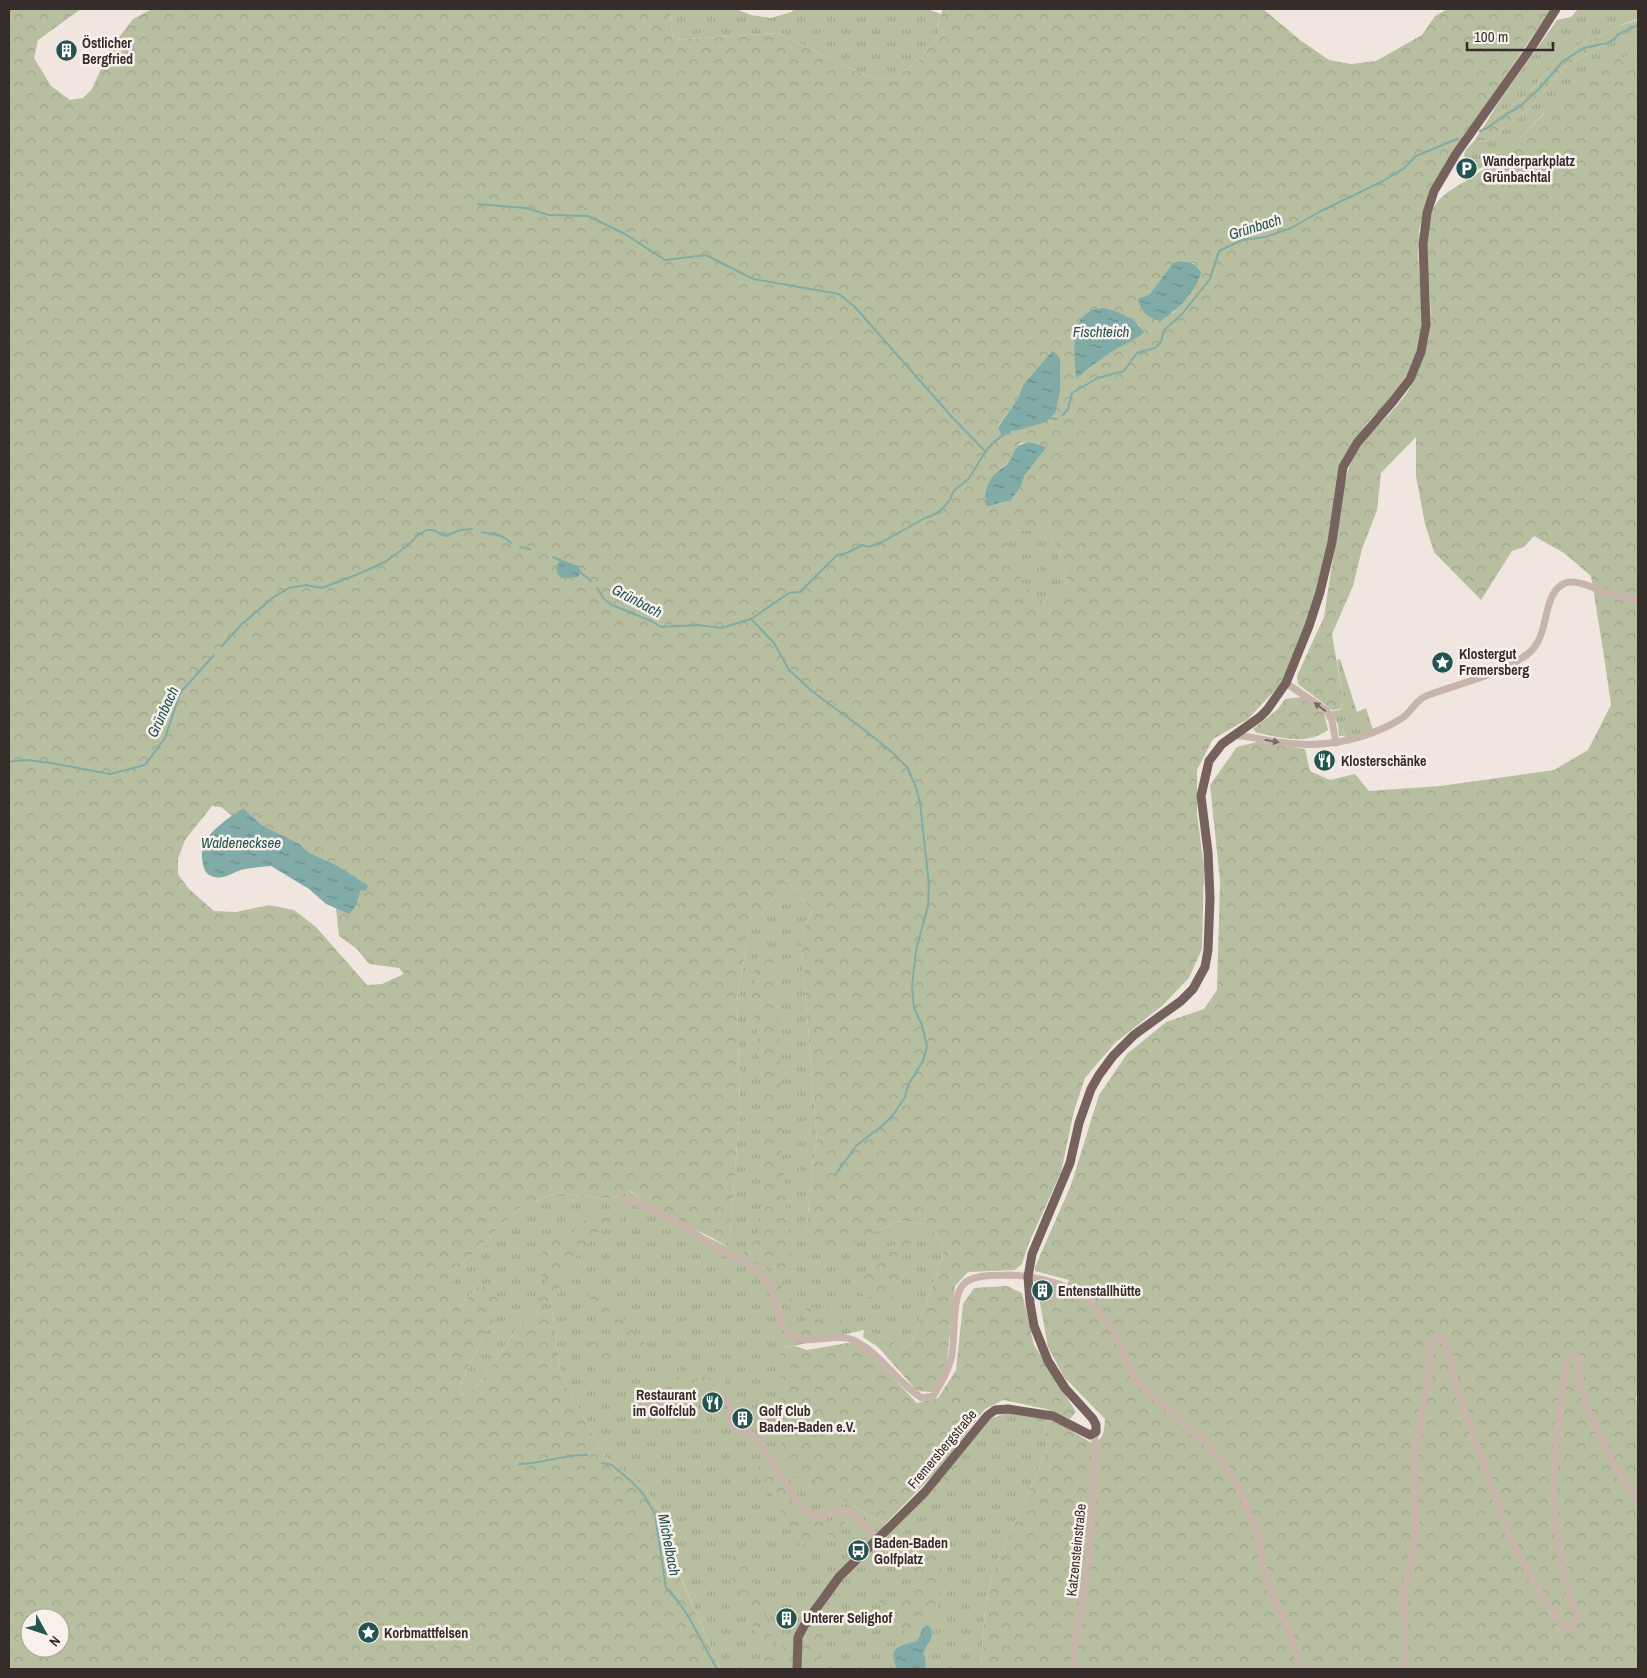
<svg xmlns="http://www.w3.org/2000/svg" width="1647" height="1678" viewBox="0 0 1647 1678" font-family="'Archivo Narrow',sans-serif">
<defs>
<pattern id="grass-tufts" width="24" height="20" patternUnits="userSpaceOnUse" patternTransform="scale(1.25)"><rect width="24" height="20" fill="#b8bea0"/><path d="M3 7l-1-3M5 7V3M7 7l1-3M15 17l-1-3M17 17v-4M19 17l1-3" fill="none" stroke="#9fa38a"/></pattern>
<pattern id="forest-crowns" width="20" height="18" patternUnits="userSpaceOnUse" patternTransform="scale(1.25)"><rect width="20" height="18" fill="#b8bea0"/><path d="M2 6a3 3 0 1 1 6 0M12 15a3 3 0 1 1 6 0" fill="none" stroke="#9fa38a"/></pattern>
<pattern id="water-ripples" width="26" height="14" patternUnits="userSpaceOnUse" patternTransform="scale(1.25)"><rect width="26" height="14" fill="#81aba7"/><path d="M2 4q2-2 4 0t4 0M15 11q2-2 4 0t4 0" fill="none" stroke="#6a8b88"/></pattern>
</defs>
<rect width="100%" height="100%" fill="#f0e6df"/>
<path fill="url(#grass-tufts)" d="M 674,9 L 736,9 L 751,15 L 771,18 L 791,12 L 795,9 L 927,9 L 941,14 L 937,28 L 937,36 L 921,58 L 896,78 L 880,79 L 858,72 L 778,33 L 673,40 L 670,14 Z
M 1578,9 L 1637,9 L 1637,19 L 1616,27 L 1601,36 L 1586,40 L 1554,64 L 1528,94 L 1504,111 L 1488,120 L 1498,103 L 1557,20 L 1571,17 Z
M 1638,25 L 1638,51 L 1588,74 L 1543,114 L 1499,160 L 1476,170 L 1464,156 L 1465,151 L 1474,141 L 1490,140 L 1534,104 L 1566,66 L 1615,39 L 1617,35 Z
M 1002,530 L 1050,531 L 1069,584 L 1045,605 L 1023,583 Z
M 1340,659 L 1357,712 L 1366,708 L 1373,730 L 1345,739 L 1343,726 L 1344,736 L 1339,736 L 1338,725 L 1331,711 L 1340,710 L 1343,699 L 1337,660 Z
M 787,881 L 812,911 L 801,937 L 817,1143 L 814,1156 L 806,1234 L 878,1231 L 898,1221 L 923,1224 L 937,1234 L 943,1244 L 942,1259 L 911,1344 L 903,1349 L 889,1339 L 864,1330 L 780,1349 L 812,1472 L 835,1496 L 885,1524 L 889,1532 L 990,1419 L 1006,1413 L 1045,1419 L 1047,1449 L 1030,1489 L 995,1565 L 985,1609 L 981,1669 L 720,1669 L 669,1549 L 665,1520 L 644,1487 L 606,1458 L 569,1392 L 560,1368 L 552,1309 L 525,1317 L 479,1384 L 464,1396 L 458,1389 L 487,1329 L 494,1326 L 477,1287 L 461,1306 L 445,1295 L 462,1264 L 518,1209 L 555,1193 L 610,1199 L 629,1191 C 661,1212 695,1233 729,1247 L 740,1106 L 737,1001 L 749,930 Z"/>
<path fill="url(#forest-crowns)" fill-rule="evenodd" d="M 9,9 L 81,9 L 38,40 L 34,58 L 51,86 L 70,100 L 83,98 L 92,89 L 110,49 L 133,19 L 152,9 L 674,9 L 670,14 L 673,40 L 778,33 L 858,72 L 880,79 L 896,78 L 921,58 L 937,36 L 937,28 L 943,9 L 1263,9 L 1300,40 L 1329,60 L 1351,64 L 1376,61 L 1422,35 L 1435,16 L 1448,9 L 1551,9 L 1452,154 L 1438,176 L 1427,200 L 1419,230 L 1418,254 L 1423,322 L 1417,351 L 1406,376 L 1390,399 L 1367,423 L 1340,464 L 1328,542 L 1317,590 L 1295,656 L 1281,684 L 1248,719 L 1213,739 L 1197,770 L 1197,814 L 1204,868 L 1202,949 L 1189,978 L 1163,1005 L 1115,1043 L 1085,1078 L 1074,1111 L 1061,1172 L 1029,1243 L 1022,1264 L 1015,1270 L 968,1272 L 955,1286 L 947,1362 L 940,1381 L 932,1392 L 917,1391 L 878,1347 L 863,1337 L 864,1330 L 889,1339 L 903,1349 L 911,1344 L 942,1259 L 943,1244 L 937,1234 L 923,1224 L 898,1221 L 855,1242 L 821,1252 L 806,1234 L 814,1156 L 817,1143 L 801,937 L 812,911 L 787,881 L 749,930 L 737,1001 L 740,1106 L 729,1247 L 651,1206 L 630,1191 L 610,1199 L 555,1193 L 518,1209 L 462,1264 L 446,1295 L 461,1306 L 477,1287 L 495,1287 L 498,1300 L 494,1326 L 487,1329 L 458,1389 L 464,1396 L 479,1384 L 525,1317 L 552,1309 L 560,1368 L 569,1392 L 606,1458 L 644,1487 L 665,1520 L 669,1550 L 720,1669 L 9,1669 ZM 1180,261 L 1193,263 L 1198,268 L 1195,287 L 1173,313 L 1139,299 L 1150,294 ZM 1139,324 L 1140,336 L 1110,353 L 1082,374 ZM 1052,351 L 1060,359 L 1060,392 L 1035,424 L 1022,427 L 1001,435 L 998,426 L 1017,400 L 1023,385 ZM 1029,442 L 1047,447 L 1025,475 L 1021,486 L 1002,503 L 986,505 L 996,472 L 1008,463 L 1020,443 ZM 1003,530 L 1050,532 L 1069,584 L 1046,604 L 1023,583 ZM 212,806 L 221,807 L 232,816 L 243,808 L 263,826 L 298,843 L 310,853 L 338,866 L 368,885 L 361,889 L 358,902 L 344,912 L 340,909 L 336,909 L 339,936 L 357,949 L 369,964 L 399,968 L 404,974 L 382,984 L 367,985 L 316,927 L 294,910 L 269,905 L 236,912 L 214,911 L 188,888 L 178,874 L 178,859 L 185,840 ZM 30,1618 L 60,1618 L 60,1648 L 30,1648 Z
M 1637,9 L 1638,9 L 1638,25 L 1617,35 L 1615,39 L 1566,66 L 1534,104 L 1490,140 L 1474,141 L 1488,120 L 1504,111 L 1528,94 L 1554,64 L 1586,40 L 1601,36 L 1616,27 L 1637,20 Z
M 1638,51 L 1638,1396 L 1636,1397 L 1638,1408 L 1638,1669 L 981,1669 L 985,1609 L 995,1565 L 1030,1489 L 1047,1449 L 1045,1419 L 1059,1423 L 1093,1444 C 1104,1438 1104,1432 1105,1419 L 1064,1377 L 1048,1347 L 1039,1298 L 1045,1294 L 1048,1285 L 1066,1288 L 1069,1280 L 1035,1271 L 1035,1267 L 1071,1185 L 1099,1095 L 1127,1054 L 1166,1022 L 1204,1009 L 1217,990 L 1220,881 L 1210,785 L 1237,747 L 1257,742 L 1305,749 L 1310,771 L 1330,780 L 1355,774 L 1369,791 L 1440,786 L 1554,770 L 1588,750 L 1611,705 L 1604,656 L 1591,576 L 1564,553 L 1534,536 L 1524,547 L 1512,551 L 1481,600 L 1434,552 L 1425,524 L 1416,476 L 1416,437 L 1381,473 L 1377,510 L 1362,549 L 1353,586 L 1332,634 L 1343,699 L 1340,709 L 1332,710 L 1298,684 L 1297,676 L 1324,617 L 1344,485 C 1348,471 1351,458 1359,446 C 1363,440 1369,435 1374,430 C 1389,414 1408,396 1416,376 C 1423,360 1429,343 1430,325 C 1433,289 1421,253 1431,215 C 1437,194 1457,187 1474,176 C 1517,149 1546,105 1587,75 C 1599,65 1624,57 1638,51 Z
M 1301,697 L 1324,713 L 1328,730 C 1305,746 1282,737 1257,733 L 1253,729 L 1278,709 L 1285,699 Z
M 763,951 L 770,954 L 775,962 L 781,1070 L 782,1154 L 792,1272 L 781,1284 L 784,1295 L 804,1304 L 802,1309 L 791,1308 L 779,1300 L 773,1284 L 773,1272 L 764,1258 L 758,1265 L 741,1255 L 757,1239 L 758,1232 L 757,1224 L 766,1197 L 763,1177 L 763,1107 L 756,1021 L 752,1010 L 751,991 L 755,986 C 755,973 753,960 763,951 Z
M 595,1212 L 617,1213 L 623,1216 L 615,1225 L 599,1231 L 570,1263 L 561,1280 L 556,1299 L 528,1309 C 531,1305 535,1304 538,1301 C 543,1296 544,1286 547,1280 L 537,1272 L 535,1262 C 541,1252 551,1245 559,1235 L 572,1234 L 581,1223 Z
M 906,1227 L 912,1232 L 909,1246 L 900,1263 L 900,1283 L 895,1297 C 883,1301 871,1302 860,1293 L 862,1279 L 888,1246 L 896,1244 L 899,1230 Z
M 1007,1286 L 1022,1293 L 1034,1345 L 1076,1412 L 1070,1419 L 1046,1409 L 1003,1400 L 985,1409 L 937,1471 L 885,1524 L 835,1496 L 822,1501 L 812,1472 L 794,1478 L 782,1463 L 780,1349 L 795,1346 L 807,1350 L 853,1342 L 871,1355 L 917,1403 L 938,1398 L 956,1370 L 963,1304 L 974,1288 Z
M 589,1290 C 607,1297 634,1330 647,1346 L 632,1350 L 625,1339 L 616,1332 L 610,1321 L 601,1312 L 602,1303 L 597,1301 L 592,1302 L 588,1295 Z
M 808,1306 L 836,1313 L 847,1327 L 814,1335 L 797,1336 L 785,1325 L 785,1320 L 796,1325 L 805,1325 L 807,1320 L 802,1316 Z
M 598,1335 L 602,1345 L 614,1359 L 613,1368 L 617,1373 L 616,1377 L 611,1378 L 598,1359 L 594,1358 L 592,1354 L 591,1337 Z
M 671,1369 L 688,1387 L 703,1376 L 707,1378 L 722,1375 L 726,1379 L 725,1384 C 715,1388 708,1391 698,1395 L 699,1402 L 695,1409 L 687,1409 L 685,1403 L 677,1401 L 660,1380 Z
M 766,1460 L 802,1516 L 816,1522 L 829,1522 L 839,1515 L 846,1520 L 834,1538 L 827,1534 L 813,1535 L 812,1541 L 800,1546 L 758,1470 L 760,1464 Z
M 956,1463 L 961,1474 L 937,1501 L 916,1516 L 901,1536 L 875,1559 L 869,1553 L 930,1494 Z
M 940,1531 L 947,1534 L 943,1544 L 941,1591 L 935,1622 L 923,1621 L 920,1627 L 912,1636 C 896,1629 887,1616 879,1601 L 889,1596 L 894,1600 L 915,1591 L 919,1585 L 917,1577 L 910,1568 L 925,1553 L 931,1540 Z
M 740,1541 L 769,1624 L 775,1652 L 791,1641 L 796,1642 L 794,1669 L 766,1669 L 763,1651 L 751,1621 L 729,1573 L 731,1559 Z
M 823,1599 L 830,1604 L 821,1617 L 818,1627 C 827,1639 821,1640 818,1651 C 817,1657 819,1664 819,1669 L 797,1669 L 798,1637 Z"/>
<path fill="url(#water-ripples)" d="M 1180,261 C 1191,262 1196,263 1201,273 C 1195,293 1177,311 1160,321 C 1148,317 1141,313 1138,299 L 1150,294 L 1173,263 Z
M 1104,308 C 1121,313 1133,317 1144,332 L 1140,336 L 1110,353 L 1076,378 C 1075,360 1069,322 1089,312 C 1093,309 1099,309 1104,308 Z
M 1052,351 L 1057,354 L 1060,359 L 1060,392 L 1055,413 L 1046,421 L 1022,427 L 1001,435 L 998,427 L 1017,400 L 1023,385 Z
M 1029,442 L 1047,447 L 1025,475 L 1021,486 L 1011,500 L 989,506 L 986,505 C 984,493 987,482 996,473 C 999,469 1005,467 1008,463 C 1016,452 1013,445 1029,442 Z
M 561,560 L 579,566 L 580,572 L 578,577 L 561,578 L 557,573 L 556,567 Z
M 243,808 L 263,826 L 298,843 L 310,853 L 338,866 L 368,885 L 366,891 L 361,890 C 358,900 357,907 349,914 L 326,904 L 309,889 L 271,866 C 261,867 250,868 241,870 C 231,873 223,881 211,876 C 206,874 204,869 203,864 C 196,837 225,821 243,808 Z
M 928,1625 L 931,1628 L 932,1636 L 923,1653 L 925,1657 L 926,1669 L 897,1669 C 887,1647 899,1646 917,1641 L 920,1636 L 922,1628 Z"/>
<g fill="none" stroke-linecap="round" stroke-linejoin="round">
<path stroke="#81aba7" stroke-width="2" d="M 1480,131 L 1489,127 L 1508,113 L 1518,108 L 1540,88 L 1563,61 L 1584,48 L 1607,43 L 1615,39 L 1617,35 L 1638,25
M 478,204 L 526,208 L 549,215 L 588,216 L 625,234 L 665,260 L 706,255 L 753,279 L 839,294 L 854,306 L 951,416 L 985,451
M 1063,415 L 1068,409 L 1072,393 L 1098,378 L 1124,371 L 1137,353 L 1155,348 L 1161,342 L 1164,330 L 1182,314 L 1210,279 L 1219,251 L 1242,240 L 1266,237 L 1291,228 L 1321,211 L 1383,181 L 1403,169 L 1416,156 L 1457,139
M 1014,430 L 1046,421 L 1048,418 L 1057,419
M 482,532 L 502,536 L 511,543
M 520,547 L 530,549
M 553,557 L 562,561
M 579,571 L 591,581
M 597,588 L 604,599 L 612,605 L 651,621 L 661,627 L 697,625 L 721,628 L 751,619 L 789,593 L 800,592 L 837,555 L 847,553 L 862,545 L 869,547 L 882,542 L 927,517 C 936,516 946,506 951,498 C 953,493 951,495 954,491 C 958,486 965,483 969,478 C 982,459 987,442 1010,432
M 752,620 L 774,643 L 789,670 L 813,692 L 862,728 L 893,753 L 907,767 L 916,787 L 920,803 L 929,885 L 928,906 L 916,950 L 912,987 L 914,1008 L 922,1025 L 927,1047 L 923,1061 L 908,1085 L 905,1097 L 893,1115 L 883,1125 L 857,1145 L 835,1175
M 222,646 L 241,625 L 275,596 L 289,588 L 306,585 L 322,588 L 356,575 L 385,562 L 407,546 L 418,535 L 427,530 L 433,530 L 446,536 L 460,530 L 472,529
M 9,762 L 14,761 L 27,760 L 51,763 L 110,774 L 145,765 L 165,738 L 180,693 L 214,655
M 602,1463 L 612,1465 L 632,1482 L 644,1495 L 655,1514 L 666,1588 C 689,1610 701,1642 717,1669
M 519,1464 C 542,1464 564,1454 587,1455"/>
<path stroke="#c7b5ac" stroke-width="7" d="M 1286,683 L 1327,711 L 1332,721 L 1336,743
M 1237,733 L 1240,736 C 1253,737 1265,740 1277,742 C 1316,748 1353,743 1388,726 C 1394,723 1402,719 1407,714 C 1413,708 1418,699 1426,696 C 1457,684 1506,673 1530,652 C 1551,633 1541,594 1565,583 C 1579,578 1602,593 1616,596 C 1623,598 1631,598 1638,599
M 620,1199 C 627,1199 634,1202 641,1205 C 655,1211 669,1218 682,1225 C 696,1233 707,1243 721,1250 C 736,1259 758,1267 767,1282 C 778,1299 774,1323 793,1336 C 808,1346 837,1332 853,1340 C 881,1353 896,1382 922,1398 L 933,1396 C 941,1384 947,1374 951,1359 C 956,1342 951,1297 963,1285 C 972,1274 994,1276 1007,1275 C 1019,1275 1032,1277 1044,1280 C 1087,1290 1101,1308 1121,1346 C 1128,1359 1130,1372 1139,1384 L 1208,1445 L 1225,1466 L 1238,1487 L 1256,1530 L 1264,1570 L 1272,1594 L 1289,1631 L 1302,1669
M 726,1397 C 731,1407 735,1413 729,1424 C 739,1430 750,1433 758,1439 C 767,1453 800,1511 811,1515 C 825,1519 836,1509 849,1510 L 878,1538
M 1075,1669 C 1071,1640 1083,1610 1086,1582 C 1092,1535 1094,1488 1095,1440 L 1094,1434
M 1405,1669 L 1404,1595 L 1416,1531 L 1414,1460 L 1428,1376 L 1431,1342 L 1435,1337 L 1438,1336 L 1447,1344 L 1455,1384 L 1510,1538 L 1537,1588 L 1561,1624 L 1567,1627 L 1572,1627 L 1576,1622 L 1577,1616 C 1565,1582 1557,1544 1554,1508 C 1552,1460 1560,1411 1566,1364 L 1568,1357 L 1575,1355 L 1579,1359 L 1580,1384 L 1587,1408 L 1620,1476 L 1638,1500"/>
<path stroke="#76625d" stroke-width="9" d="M 797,1669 L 798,1637 L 805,1624 L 839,1577 L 925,1492 L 987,1416 L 995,1410 L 1008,1409 L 1053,1416 L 1090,1435 L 1096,1432 L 1096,1425 L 1093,1419 L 1065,1388 L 1048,1361 L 1034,1326 L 1030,1303 L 1028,1277 L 1032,1254 L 1070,1163 L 1079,1123 L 1091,1089 L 1099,1075 L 1113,1056 L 1134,1035 L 1181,1001 L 1193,989 L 1205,967 L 1208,950 L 1210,898 L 1208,852 L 1201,796 L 1209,761 L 1222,744 L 1260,717 L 1267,710 L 1286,683 L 1309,626 L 1320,592 L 1332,542 L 1343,467 L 1357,443 L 1394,400 L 1410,379 L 1421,352 L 1426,325 L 1423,244 L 1427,213 L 1434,191 L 1456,154 L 1531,48 L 1556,9"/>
</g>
<defs><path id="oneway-solid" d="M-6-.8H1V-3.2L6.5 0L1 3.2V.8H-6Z" transform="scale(1.25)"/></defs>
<g fill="#776a64">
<use href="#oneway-solid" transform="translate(1320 707) rotate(-143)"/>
<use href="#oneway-solid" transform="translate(1272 741) rotate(10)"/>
</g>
<defs>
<symbol id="building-disc" viewBox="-11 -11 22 22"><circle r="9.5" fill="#235451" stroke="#f8f0eb"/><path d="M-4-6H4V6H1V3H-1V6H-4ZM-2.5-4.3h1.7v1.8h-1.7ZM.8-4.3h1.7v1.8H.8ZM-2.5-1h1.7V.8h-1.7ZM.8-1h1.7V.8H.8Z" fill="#fff"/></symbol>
<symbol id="parking-disc" viewBox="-11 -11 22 22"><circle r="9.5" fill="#235451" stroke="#f8f0eb"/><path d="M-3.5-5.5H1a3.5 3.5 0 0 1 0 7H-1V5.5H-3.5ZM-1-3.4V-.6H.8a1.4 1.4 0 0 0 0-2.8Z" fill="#fff"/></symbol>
<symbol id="sight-disc" viewBox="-11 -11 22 22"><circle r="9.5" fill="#235451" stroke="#f8f0eb"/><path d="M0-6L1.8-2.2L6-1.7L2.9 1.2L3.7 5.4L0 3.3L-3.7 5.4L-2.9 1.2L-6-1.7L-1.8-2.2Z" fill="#fff"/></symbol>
<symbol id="restaurant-disc" viewBox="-11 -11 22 22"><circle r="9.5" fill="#235451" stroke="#f8f0eb"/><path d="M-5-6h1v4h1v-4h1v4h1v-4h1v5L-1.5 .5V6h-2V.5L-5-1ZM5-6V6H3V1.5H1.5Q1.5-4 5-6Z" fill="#fff"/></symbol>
<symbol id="bus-disc" viewBox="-11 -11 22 22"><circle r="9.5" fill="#235451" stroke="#f8f0eb"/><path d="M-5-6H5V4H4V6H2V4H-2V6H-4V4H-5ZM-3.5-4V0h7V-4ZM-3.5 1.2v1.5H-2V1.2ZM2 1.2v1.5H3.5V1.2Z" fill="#fff"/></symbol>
</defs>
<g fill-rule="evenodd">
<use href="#building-disc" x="54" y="38" width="25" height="25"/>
<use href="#parking-disc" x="1454" y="156" width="25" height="25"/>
<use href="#sight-disc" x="1430" y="650" width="25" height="25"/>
<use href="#restaurant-disc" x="1312" y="748" width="25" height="25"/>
<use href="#building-disc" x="1030" y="1278" width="25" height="25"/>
<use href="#restaurant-disc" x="700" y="1390" width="25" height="25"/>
<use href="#building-disc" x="730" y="1406" width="25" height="25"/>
<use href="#bus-disc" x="846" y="1538" width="25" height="25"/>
<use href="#building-disc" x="774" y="1606" width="25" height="25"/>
<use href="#sight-disc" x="356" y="1620" width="25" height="25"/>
</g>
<g text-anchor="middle" stroke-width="5" stroke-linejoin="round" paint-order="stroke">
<g font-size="14" font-weight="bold" fill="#362c2a" stroke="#f8f0eb" text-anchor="start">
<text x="82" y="48">Östlicher<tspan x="82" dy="16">Bergfried</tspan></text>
<text x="1483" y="166">Wanderparkplatz<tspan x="1483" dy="16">Grünbachtal</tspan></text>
<text x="1459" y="659">Klostergut<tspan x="1459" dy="16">Fremersberg</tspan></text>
<text x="1341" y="766">Klosterschänke</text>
<text x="1058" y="1296">Entenstallhütte</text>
<text x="696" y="1400" text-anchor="end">Restaurant<tspan x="696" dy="16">im Golfclub</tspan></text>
<text x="759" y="1416">Golf Club<tspan x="759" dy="16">Baden-Baden e.V.</tspan></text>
<text x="874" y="1548">Baden-Baden<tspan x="874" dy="16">Golfplatz</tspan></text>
<text x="803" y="1623">Unterer Selighof</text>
<text x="384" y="1638">Korbmattfelsen</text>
</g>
<g font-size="14" fill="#362c2a" stroke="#f8f0eb">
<text transform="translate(942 1449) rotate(-50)" y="5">Fremersbergstraße</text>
<text transform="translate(1076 1550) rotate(-84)" y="5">Katzensteinstraße</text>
</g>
<g font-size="15" font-style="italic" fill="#235451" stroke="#f8f0eb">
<text transform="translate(1255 227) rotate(-17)" y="5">Grünbach</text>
<text x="1101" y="337">Fischteich</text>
<text transform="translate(637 601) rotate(28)" y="5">Grünbach</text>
<text transform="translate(163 712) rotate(-65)" y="5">Grünbach</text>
<text x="241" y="848">Waldenecksee</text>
<text transform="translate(669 1545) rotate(79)" y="5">Michelbach</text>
</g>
</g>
<rect width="1647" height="1678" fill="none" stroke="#362c2a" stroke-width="20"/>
<g transform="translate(45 1633) rotate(130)"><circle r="24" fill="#f8f0eb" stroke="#aaa29e"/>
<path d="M0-4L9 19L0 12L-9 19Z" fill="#235451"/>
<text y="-8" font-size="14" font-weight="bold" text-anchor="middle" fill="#362c2a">N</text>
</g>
<path d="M1467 42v8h86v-8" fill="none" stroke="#362c2a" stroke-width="2.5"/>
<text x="1474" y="42" font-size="15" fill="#362c2a" stroke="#f8f0eb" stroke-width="4" paint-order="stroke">100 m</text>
</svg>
